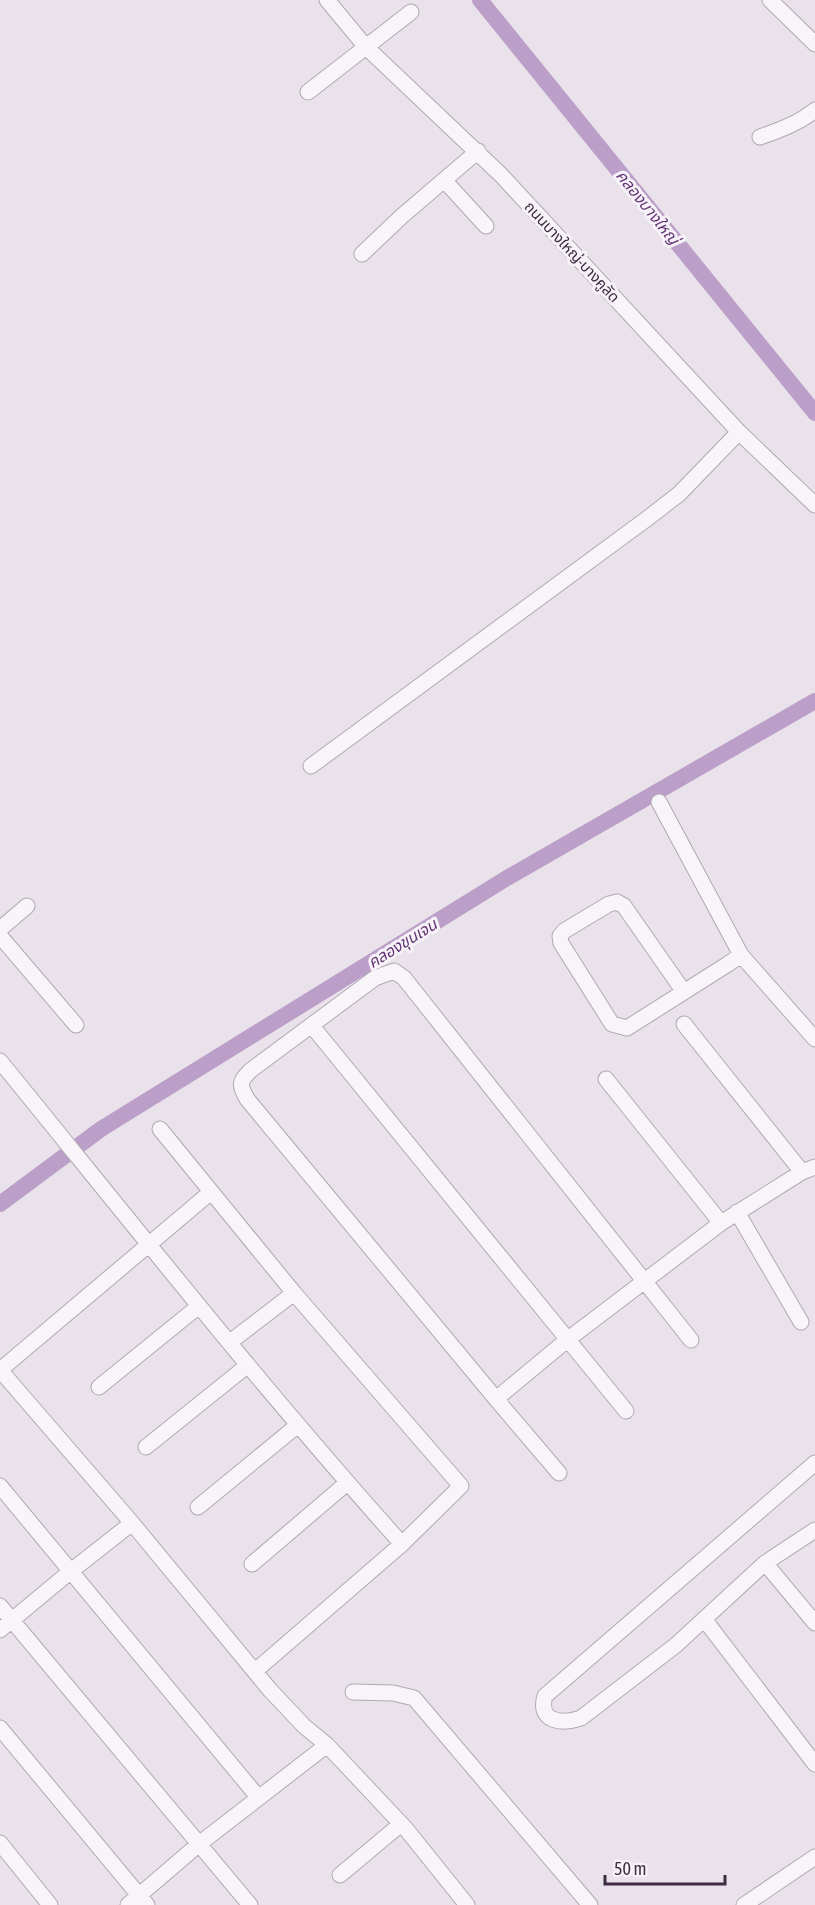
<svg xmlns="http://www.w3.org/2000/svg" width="815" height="1905" viewBox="0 0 815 1905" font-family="'Asap Condensed','Noto Sans Thai',sans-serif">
<rect width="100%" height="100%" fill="#e9e2ea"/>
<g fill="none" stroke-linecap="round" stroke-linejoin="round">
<path stroke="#bc9fc9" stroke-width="16" d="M 480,0 L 815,413
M 0,1204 L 101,1129 L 507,878 L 815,701"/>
<defs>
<path id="minor" d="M 327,0 L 366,47 L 501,175 L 739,432 L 815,505
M 770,0 L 815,44
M 308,92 L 411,12
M 760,137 C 780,130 799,123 815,110
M 444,180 L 486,226
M 362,254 L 402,216 L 478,151
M 311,766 L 648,518 L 679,494 L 739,432
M 659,802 L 741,955 L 815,1039
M 0,929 L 27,906
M 0,936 L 76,1025
M 684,992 L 624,906 L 617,902 L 609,904 L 564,931 L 560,936 L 561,943 L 612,1024 L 627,1028 L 728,964 L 741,955
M 684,1024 L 802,1172
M 312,1026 L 626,1411
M 0,1061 C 132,1223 262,1388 402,1544
M 606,1079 L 721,1223
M 160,1129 L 294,1293 L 461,1486 L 402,1544 L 255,1671
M 737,1212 L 801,1322
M 230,1342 L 294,1293
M 0,1370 L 132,1523 L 270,1690 L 304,1726 L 327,1745 L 406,1829 L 467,1905
M 0,1370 L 211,1192
M 99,1387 L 199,1306
M 496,1399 L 247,1099 C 239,1084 239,1082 251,1070 L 375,978 L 394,971 L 404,978 L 691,1340
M 146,1447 L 248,1365
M 815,1463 L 545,1696 C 537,1723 563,1724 581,1718 L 676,1645 L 765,1563 L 815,1530
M 559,1473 L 496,1399 L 567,1340 L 721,1223 L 802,1172 L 815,1167
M 0,1486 L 258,1797
M 198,1507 L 298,1425
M 765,1563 L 815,1623
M 252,1564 L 347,1483
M 0,1606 L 250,1905
M 704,1619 L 815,1764
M 0,1630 L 71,1571 L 132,1523
M 353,1692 L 393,1693 L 414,1698 L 590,1905
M 0,1728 L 147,1905
M 0,1843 L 50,1905
M 340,1875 L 401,1824
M 128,1905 L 199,1844 L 327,1745
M 744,1905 L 815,1857"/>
</defs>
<use href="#minor" stroke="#b2a7b4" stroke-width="17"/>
<use href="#minor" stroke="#f8f5f9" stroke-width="15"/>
</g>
<g text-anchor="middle" stroke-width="6" stroke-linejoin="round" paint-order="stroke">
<g font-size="15" fill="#3e2b42" stroke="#f6f2f8">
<text transform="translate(572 252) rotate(47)" y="5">ถนนบางใหญ่-บางคูลัด</text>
</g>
<g font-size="16" font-style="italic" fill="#643675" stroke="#f6f2f8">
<text transform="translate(648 207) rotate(51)" y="6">คลองบางใหญ่</text>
<text transform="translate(402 943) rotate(-32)" y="6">คลองขุนเจน</text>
</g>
</g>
<path d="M605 1875v9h120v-9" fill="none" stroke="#3e2b42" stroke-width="3"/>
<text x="614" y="1875" font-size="18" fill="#3e2b42" stroke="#f6f2f8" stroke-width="4.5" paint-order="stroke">50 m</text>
</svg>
